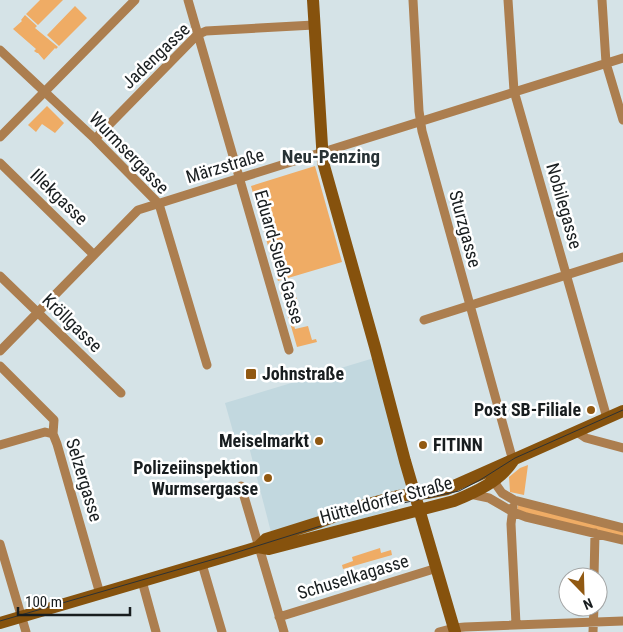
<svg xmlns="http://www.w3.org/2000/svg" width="623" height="632" viewBox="0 0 623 632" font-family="'Roboto Condensed',sans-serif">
<rect width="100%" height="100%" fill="#d5e3e7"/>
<path fill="#c2d8df" d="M 374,358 L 413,498 L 397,503 L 398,508 L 270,547 L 272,536 L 247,439 L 234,435 L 225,403 Z"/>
<path fill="#efac65" d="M 40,0 L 63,0 L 38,25 L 26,14 Z
M 75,6 L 87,18 L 59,46 L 47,35 Z
M 25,15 L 37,26 L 35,28 L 58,47 L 56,49 L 55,48 L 44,60 L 38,53 L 37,53 L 34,51 L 36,49 L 13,29 L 22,21 L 21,20 Z
M 47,106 L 64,123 L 55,133 L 42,124 L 36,132 L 28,125 Z
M 315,166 L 342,262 L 278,281 L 251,186 Z
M 285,286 L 288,299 L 296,297 L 297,299 L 288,302 L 295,329 L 308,326 L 312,340 L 316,339 L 317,342 L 297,347 L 280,288 Z
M 528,465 L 524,495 L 510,492 L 509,477 L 520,468 Z
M 518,505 L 623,530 L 623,537 L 517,511 Z
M 380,548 L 381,553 L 391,550 L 392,555 L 343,569 L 342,565 L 353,561 L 352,557 Z"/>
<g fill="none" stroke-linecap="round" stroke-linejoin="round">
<path stroke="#ac7e4f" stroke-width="9" d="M 188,0 L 289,350
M 413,0 L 419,111 L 422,131 L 513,461
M 508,0 L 514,91 L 607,418
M 602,0 L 606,63 L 623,120
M 0,50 L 95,139 L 159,204 L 207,365
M 0,137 L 135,0
M 95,139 L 197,35 L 206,31 L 314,25
M 0,163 L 94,255
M 0,276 L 121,393
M 424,320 L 623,257
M 0,351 L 138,210 L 623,58
M 0,366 L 54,420 L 53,434 L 57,444 L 100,594
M 577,432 L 586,438 L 623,448
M 0,445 L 45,432 L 53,434
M 490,476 L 502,493 L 514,500 L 623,528
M 241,486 L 284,632
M 470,494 L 489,498 L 513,512 L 526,517 L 623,540
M 513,507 L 511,524 L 516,624
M 0,544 L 26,632
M 202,564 L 222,632
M 594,577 L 595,533
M 142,581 L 156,632
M 279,617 L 437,568
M 439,632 L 454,628 L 465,627 L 623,621
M 593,632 L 594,607"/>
<path stroke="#86520d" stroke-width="12" d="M 313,0 L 323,162 L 375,347 L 405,461 L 455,632
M 258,547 L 269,549 L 454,501 C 476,492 500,481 513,461
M 0,623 L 248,550 L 258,547 L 266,539 L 320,522 L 365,505 L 398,496 L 427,493 L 447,489 L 623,411"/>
<path stroke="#2d3235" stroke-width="1" d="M 0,621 L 225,556 L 375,509 L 459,491 L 480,480 L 515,458 L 623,410"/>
</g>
<g fill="#915912" stroke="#fff" stroke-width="2">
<rect x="245" y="368" width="12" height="12" rx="2.5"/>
<circle cx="591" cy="410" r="5"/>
<circle cx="319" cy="441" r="5"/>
<circle cx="423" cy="445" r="5"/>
<circle cx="268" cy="478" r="5"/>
</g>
<g text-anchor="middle" stroke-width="5" stroke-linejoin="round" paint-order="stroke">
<g font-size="18" fill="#181d1f" stroke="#fff">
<text transform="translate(156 56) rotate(-44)" y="6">Jadengasse</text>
<text transform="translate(129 153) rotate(46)" y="6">Wurmsergasse</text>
<text transform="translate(225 166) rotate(-17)" y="6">Märzstraße</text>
<text transform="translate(59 197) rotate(44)" y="6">Illekgasse</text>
<text transform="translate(564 206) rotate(74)" y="6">Nobilegasse</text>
<text transform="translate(465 229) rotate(75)" y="6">Sturzgasse</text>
<text transform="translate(279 257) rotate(74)" y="6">Eduard-Sueß-Gasse</text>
<text transform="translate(72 323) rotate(44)" y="6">Kröllgasse</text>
<text transform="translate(84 480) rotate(73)" y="6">Selzergasse</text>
<text transform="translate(386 500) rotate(-15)" y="6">Hütteldorfer Straße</text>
<text transform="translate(353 577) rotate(-17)" y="6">Schuselkagasse</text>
</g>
<g font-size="18" font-weight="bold" fill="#181d1f" stroke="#fff" text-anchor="end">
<text x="262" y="380" text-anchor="start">Johnstraße</text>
<text x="581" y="416">Post SB-Filiale</text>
<text x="309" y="447">Meiselmarkt</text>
<text x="433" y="451" text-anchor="start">FITINN</text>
<text x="258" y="474">Polizeiinspektion<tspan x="258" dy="21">Wurmsergasse</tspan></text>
</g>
<g font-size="19" font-weight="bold" fill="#283235" stroke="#fff">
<text x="331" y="163">Neu-Penzing</text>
</g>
</g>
<g transform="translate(583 592) rotate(157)"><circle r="24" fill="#ffffff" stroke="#a3a5a5"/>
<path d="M0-4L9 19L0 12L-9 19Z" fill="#915912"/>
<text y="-8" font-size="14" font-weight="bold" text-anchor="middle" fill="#181d1f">N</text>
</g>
<path d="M18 607v8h112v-8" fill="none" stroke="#181d1f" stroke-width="2.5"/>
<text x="25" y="607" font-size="15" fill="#181d1f" stroke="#ffffff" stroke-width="4" paint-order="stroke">100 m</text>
</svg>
